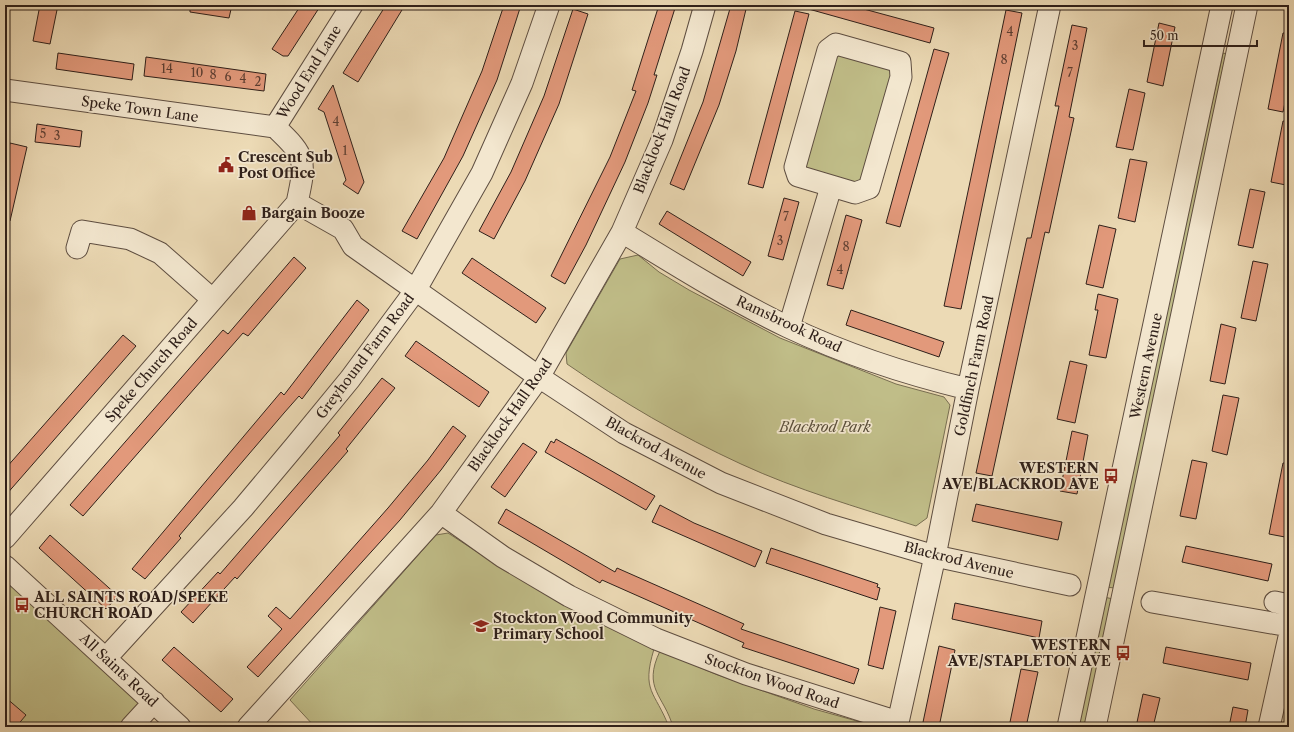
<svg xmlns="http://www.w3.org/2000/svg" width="1294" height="732" viewBox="0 0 1294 732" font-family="'Libre Caslon Text',serif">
<rect width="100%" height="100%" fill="#ecdab5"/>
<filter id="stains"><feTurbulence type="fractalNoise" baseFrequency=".005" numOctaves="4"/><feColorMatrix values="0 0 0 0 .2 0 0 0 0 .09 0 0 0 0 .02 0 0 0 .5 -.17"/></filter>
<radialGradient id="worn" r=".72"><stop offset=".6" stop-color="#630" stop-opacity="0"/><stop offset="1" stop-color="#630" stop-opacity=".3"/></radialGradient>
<path fill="#c0bd88" stroke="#786e51" d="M 838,51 L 894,71 L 861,184 L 805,171 L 804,160 Z
M 1223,53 L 1231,55 L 1115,588 L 1105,587 Z
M 638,255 L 659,272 L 689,290 L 780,338 L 896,384 L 944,397 L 950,405 L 927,518 L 916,526 C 857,507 797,490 741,464 C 680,436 622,402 567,364 L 566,353 L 620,259 Z
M 448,533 L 505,570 L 654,649 C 641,692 655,691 669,727 L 315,727 L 290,700 L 436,535 Z
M 5,576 L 143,702 L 121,727 L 5,727 Z
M 1104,597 L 1113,599 L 1086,727 L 1076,727 Z
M 660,651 L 718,675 L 814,709 L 878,727 L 673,727 C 664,695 642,689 660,651 Z"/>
<path fill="#e2997b" stroke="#2f201a" d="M 40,5 L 58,5 L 50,44 L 33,41 Z
M 190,5 L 232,5 L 229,18 L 190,12 Z
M 301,5 L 321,5 L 288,56 L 283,56 L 272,49 Z
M 386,5 L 405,5 L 358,82 L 343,73 Z
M 504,5 L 521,5 L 497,80 L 463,156 L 417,239 L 402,231 L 444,158 L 482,71 Z
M 659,5 L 676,5 L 654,75 L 657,75 L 648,103 L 625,162 L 586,245 L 565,284 L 551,276 L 610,157 L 636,91 L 632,90 Z
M 731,5 L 747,5 L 736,51 L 719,105 L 684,190 L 670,184 L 703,102 Z
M 806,5 L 849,5 L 934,28 L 930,43 L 805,8 Z
M 573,9 L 588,14 L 559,104 L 525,181 L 494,239 L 479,231 L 511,172 L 544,96 Z
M 1006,10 L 1022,13 L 961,309 L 944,306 Z
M 795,11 L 809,14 L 763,188 L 748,184 Z
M 1159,23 L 1175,27 L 1163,86 L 1147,82 Z
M 1072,25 L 1087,28 L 1069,117 L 1074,118 L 1049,233 L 1045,232 L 992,476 L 976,473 L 1027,238 L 1031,238 L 1044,177 L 1059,106 L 1055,106 Z
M 1283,33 L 1289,33 L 1289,83 L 1283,112 L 1268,109 Z
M 934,49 L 949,53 L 900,227 L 886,223 Z
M 58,53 L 134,64 L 132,80 L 56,69 Z
M 146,57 L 266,74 L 264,91 L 144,76 Z
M 333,85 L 364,182 L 358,194 L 343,184 L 346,180 L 324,112 L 318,109 Z
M 1129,89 L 1145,93 L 1133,150 L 1116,147 Z
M 1283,121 L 1289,122 L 1289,172 L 1286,185 L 1271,182 Z
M 37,124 L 82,131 L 80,147 L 35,142 Z
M 10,143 L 27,147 L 10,221 L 5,221 L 5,167 Z
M 1130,159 L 1147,162 L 1135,222 L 1118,218 Z
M 1250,189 L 1265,192 L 1253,248 L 1238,245 Z
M 784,198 L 799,202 L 783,260 L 768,256 Z
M 667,211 L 751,262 L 743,276 L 659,224 Z
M 846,215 L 862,220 L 843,289 L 827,285 Z
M 1099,225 L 1116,229 L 1103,288 L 1086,284 Z
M 294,257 L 306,268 L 248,336 L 243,333 L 83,516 L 70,505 L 223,330 L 228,334 Z
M 472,258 L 546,308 L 536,323 L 462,273 Z
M 1253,261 L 1268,264 L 1256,321 L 1241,318 Z
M 1098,294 L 1118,299 L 1106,358 L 1089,355 L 1098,310 L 1095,310 Z
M 357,300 L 369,310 L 352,333 L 302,399 L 299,396 L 284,413 L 179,536 L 181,538 L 145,579 L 132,569 L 281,392 L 284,395 Z
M 851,310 L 944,342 L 939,357 L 846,325 Z
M 1221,324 L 1236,328 L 1225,384 L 1210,381 Z
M 123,335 L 136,346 L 5,496 L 5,469 Z
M 416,341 L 489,392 L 479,407 L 405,356 Z
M 1070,361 L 1087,365 L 1075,423 L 1057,419 Z
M 382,378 L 395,388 L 346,449 L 348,451 L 237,579 L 235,577 L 193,623 L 181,612 L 218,572 L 220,574 L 317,462 L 340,435 L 338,433 Z
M 1223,395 L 1239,398 L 1227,455 L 1212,451 Z
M 453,426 L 466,436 L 441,470 L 400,520 L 258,677 L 247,667 L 282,629 L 268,616 L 276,607 L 290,619 L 388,508 L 428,460 Z
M 1072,431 L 1088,435 L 1077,494 L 1060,491 Z
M 556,439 L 655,496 L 646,510 L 545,452 L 551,441 L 554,443 Z
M 523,443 L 537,452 L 505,497 L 491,487 Z
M 1192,460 L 1207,463 L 1196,519 L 1180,516 Z
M 1283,463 L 1289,463 L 1289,516 L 1285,537 L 1269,534 Z
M 976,504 L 1062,522 L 1058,540 L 972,521 Z
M 660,505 L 694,523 L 762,551 L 755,567 L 652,522 Z
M 506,509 L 615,572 L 617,568 L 744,624 L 741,629 L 859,669 L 854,684 L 742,647 L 744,643 L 602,580 L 600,583 L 498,523 Z
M 50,535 L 118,596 L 106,609 L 39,548 Z
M 1186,546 L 1272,564 L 1268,581 L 1182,562 Z
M 771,548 L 878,584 L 877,587 L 880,588 L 877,600 L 766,563 Z
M 955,603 L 1042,621 L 1039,638 L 952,619 Z
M 880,607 L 896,611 L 883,669 L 868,665 Z
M 939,646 L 955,650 L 939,727 L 922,727 Z
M 174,647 L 233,699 L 221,712 L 162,660 Z
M 1166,647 L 1251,663 L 1248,680 L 1163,663 Z
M 1021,669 L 1038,672 L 1026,727 L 1009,727 Z
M 1143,694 L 1160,698 L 1153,727 L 1136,727 Z
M 5,697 L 26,715 L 16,727 L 5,727 Z
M 1233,707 L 1248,710 L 1245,727 L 1229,727 Z"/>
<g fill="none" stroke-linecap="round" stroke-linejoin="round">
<defs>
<path id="minor" d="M 836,44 L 900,62 L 901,77 L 869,188 L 855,193 L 798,176 L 795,167 L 828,50 Z
M 5,90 L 275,127
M 297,203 L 343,229 L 353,246 L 539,377 L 624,433 L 721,483 L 826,524 L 935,556 L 1070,585
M 622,232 C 676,265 730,299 788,327 C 845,354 906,374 968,389
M 77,248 L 82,231 L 130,239 L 160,253 L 212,299
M 789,327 L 831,187
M 441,513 L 503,557 L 569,596 L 656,639 L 746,674 L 898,722
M 5,538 L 297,203 C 306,161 307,157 275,127 L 352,5
M 5,566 L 180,727
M 1152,602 L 1289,626
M 1275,602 L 1289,605
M 106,658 L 243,508 L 295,446 L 350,379 L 415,291 L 482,173 L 522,83 L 549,5
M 131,727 L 154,702
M 248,727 L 441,513 L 539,377 L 622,232 L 662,140 L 692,51 L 705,5
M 897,727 L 935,556 L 968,389 L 1050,5
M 1068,727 L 1222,5
M 1095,727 L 1247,5
M 1269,727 L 1289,637"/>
</defs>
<use href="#minor" stroke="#5e4e41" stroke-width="23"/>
<use href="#minor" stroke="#f3e7cf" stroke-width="21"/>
</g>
<defs>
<symbol id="civic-bare" viewBox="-9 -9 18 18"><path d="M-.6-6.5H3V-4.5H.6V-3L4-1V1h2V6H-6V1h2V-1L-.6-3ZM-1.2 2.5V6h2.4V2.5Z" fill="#8f2418" stroke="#f3e7cf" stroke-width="2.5" paint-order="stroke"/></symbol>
<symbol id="shop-bare" viewBox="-9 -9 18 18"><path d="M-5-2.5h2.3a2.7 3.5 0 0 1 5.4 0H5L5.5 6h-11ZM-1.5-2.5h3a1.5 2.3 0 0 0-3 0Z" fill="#8f2418" stroke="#f3e7cf" stroke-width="2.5" paint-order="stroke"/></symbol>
<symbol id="bus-bare" viewBox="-9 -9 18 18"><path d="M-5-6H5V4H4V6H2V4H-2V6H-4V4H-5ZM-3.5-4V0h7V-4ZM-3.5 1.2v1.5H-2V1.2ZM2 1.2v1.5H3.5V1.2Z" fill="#8f2418" stroke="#f3e7cf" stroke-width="2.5" paint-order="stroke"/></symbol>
<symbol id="school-bare" viewBox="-9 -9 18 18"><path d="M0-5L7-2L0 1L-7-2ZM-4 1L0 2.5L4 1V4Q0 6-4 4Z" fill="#8f2418" stroke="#f3e7cf" stroke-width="2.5" paint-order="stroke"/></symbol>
</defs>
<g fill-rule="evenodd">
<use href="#civic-bare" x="215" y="154" width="22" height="22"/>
<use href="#shop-bare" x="238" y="202" width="22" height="22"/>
<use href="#bus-bare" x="1100" y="465" width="22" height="22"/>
<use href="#bus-bare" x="11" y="594" width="22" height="22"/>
<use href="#school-bare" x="470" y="615" width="22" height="22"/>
<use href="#bus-bare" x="1112" y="642" width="22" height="22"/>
</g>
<g text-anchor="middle" stroke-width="3.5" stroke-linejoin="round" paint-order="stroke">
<g font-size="12" fill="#5c3e32">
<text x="1010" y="36">4</text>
<text x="1075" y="50">3</text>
<text x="1004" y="64">8</text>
<text x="167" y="73">14</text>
<text x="197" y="77">10</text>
<text x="1070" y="77">7</text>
<text x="213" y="79">8</text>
<text x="228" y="81">6</text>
<text x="243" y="83">4</text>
<text x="258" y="86">2</text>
<text x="336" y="126">4</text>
<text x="43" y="138">5</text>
<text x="57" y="140">3</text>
<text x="345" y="155">1</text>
<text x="786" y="221">7</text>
<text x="780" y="245">3</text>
<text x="846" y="251">8</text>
<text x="840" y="274">4</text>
</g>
<g font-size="14" fill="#2f201a" stroke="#f3e7cf">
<text transform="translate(309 72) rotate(-58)" y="5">Wood End Lane</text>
<text transform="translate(140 109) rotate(8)" y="5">Speke Town Lane</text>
<text transform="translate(662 130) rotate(-69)" y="5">Blacklock Hall Road</text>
<text transform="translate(789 324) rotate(25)" y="5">Ramsbrook Road</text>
<text transform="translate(365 356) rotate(-53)" y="5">Greyhound Farm Road</text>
<text transform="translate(974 366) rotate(-78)" y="5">Goldfinch Farm Road</text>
<text transform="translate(1146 366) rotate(-78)" y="5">Western Avenue</text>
<text transform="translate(151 370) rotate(-49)" y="5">Speke Church Road</text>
<text transform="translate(510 415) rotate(-55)" y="5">Blacklock Hall Road</text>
<text transform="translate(656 448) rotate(29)" y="5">Blackrod Avenue</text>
<text transform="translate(959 560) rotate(14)" y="5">Blackrod Avenue</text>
<text transform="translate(119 670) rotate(43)" y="5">All Saints Road</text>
<text transform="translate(772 681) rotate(19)" y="5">Stockton Wood Road</text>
</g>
<g font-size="14" font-weight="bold" fill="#2f201a" stroke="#f3e7cf" text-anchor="start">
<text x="238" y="162">Crescent Sub<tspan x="238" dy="16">Post Office</tspan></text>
<text x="261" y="218">Bargain Booze</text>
<text x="1099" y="473" text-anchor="end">WESTERN<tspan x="1099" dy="16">AVE/BLACKROD AVE</tspan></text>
<text x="34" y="602">ALL SAINTS ROAD/SPEKE<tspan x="34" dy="16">CHURCH ROAD</tspan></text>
<text x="493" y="623">Stockton Wood Community<tspan x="493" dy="16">Primary School</tspan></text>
<text x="1111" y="650" text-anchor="end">WESTERN<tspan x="1111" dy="16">AVE/STAPLETON AVE</tspan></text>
</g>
<g font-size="14" font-style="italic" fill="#5a4f3b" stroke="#f3e7cf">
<text x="825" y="432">Blackrod Park</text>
</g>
</g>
<rect width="1294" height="732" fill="none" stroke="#ecdab5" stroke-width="20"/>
<rect x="6" y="6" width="1282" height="720" fill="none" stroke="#2f201a" stroke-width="2"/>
<rect x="10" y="10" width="1274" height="712" fill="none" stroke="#2f201a"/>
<path d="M1144 40v6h113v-6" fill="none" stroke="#2f201a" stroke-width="2"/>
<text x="1150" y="40" font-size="12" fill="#2f201a" stroke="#f3e7cf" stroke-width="3" paint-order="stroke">50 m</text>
<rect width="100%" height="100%" filter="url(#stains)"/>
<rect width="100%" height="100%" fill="url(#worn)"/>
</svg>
